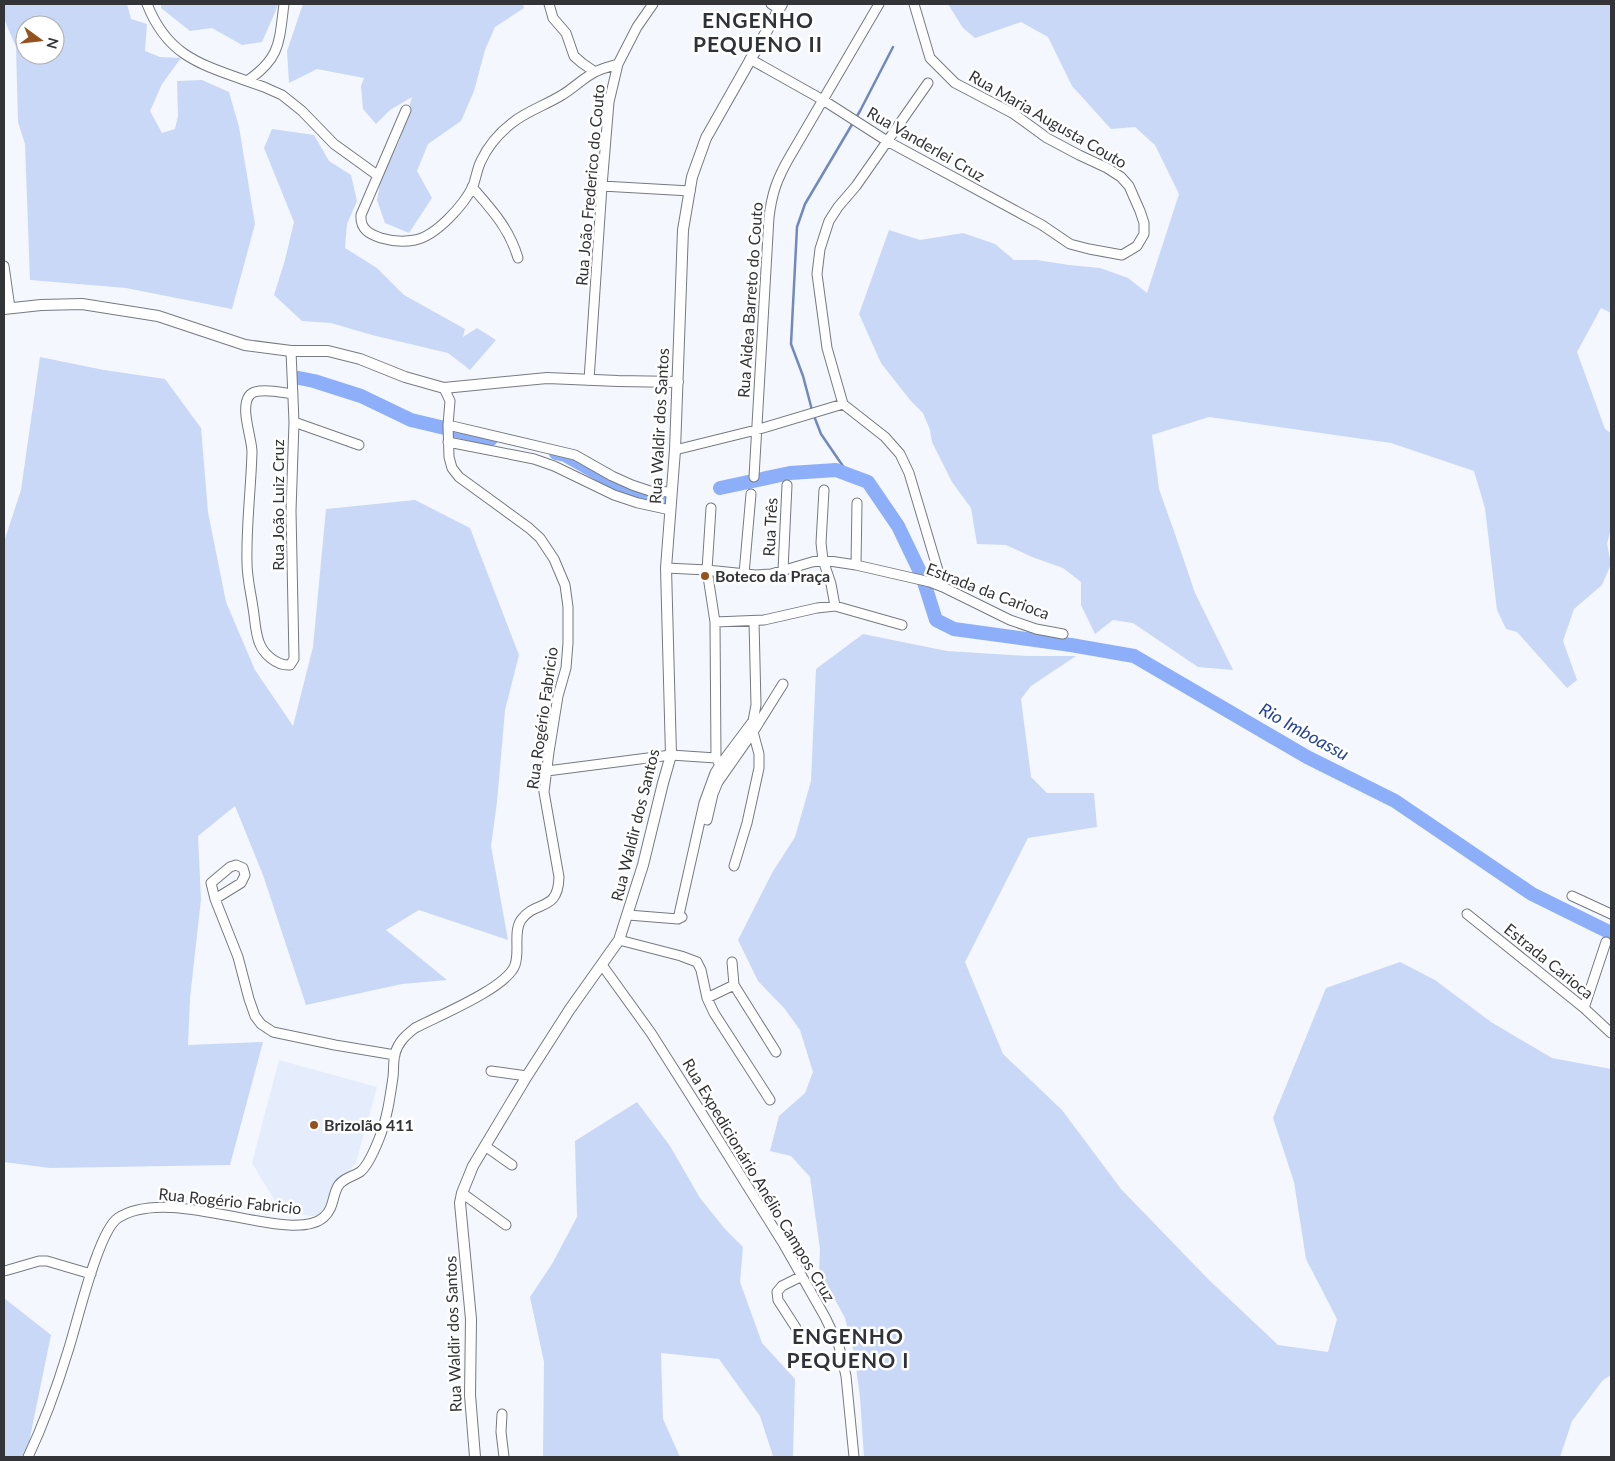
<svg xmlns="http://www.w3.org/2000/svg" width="1615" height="1461" viewBox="0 0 1615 1461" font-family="Lato,sans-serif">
<rect width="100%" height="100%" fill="#f4f7fe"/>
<path fill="#e5ecfb" d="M 279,1060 L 377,1087 L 356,1162 L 317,1217 L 281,1211 L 252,1163 Z"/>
<path fill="#c9d8f6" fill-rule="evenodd" d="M 4,4 L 127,4 L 131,19 L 147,24 L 145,51 L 160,57 L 181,58 L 162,84 L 150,111 L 162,133 L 175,129 L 178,116 L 177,81 L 202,80 L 229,92 L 239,127 L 255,224 L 232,309 L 126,288 L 30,280 L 25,144 L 18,122 L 16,47 L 4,19 ZM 25,25 L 55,25 L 55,55 L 25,55 Z
M 161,4 L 278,4 L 276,10 L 262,42 L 242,45 L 212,28 L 190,31 L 161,8 Z
M 303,4 L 523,4 L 524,8 L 495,27 L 485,50 L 474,91 L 461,121 L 428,144 L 417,171 L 432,198 L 409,233 L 385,223 L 377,200 L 381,178 L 399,142 L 412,97 L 390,110 L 376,124 L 363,109 L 361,86 L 364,78 L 317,69 L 289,83 L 287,51 Z
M 948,4 L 1611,4 L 1611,313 L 1601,308 L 1577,352 L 1605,429 L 1611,433 L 1611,528 L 1607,544 L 1611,564 L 1602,585 L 1574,609 L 1563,641 L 1577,680 L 1567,688 L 1517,632 L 1506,629 L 1497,610 L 1485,508 L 1474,471 L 1391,443 L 1209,417 L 1152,435 L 1159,489 L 1175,534 L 1195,593 L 1233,670 L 1198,667 L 1133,623 L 1113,620 L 1095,634 L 1081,605 L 1081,582 L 1063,568 L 1032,557 L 1006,545 L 977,544 L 971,508 L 952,482 L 932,442 L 930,430 L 923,413 L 910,400 L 881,363 L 859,314 L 889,230 L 920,240 L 963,233 L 995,244 L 1014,260 L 1037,260 L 1069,265 L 1100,268 L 1128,278 L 1147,293 L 1179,194 L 1155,145 L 1135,127 L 1111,129 L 1072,86 L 1048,37 L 1021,22 L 975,38 L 963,28 Z
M 272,129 L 314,135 L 329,161 L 351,175 L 357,201 L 347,224 L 345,248 L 377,268 L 404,295 L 465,329 L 463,337 L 477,328 L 496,340 L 470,370 L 448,353 L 372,335 L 331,323 L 302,321 L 274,295 L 285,260 L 294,222 L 264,148 Z
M 40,357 L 104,370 L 165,379 L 201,428 L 208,512 L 226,602 L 255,670 L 293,726 L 313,647 L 326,509 L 415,500 L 470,528 L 519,655 L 505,710 L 497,802 L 491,846 L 508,940 L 419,910 L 386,930 L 447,980 L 402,984 L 306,1005 L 263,875 L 235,806 L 198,836 L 201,899 L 190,998 L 188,1045 L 263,1042 L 230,1165 L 50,1168 L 4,1162 L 4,542 L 21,490 Z
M 863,634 L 947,651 L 1027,656 L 1076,656 L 1031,686 L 1021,699 L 1031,777 L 1047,793 L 1094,793 L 1097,827 L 1028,838 L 965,962 L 1003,1054 L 1062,1110 L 1121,1189 L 1208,1279 L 1278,1345 L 1328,1352 L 1337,1319 L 1306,1259 L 1294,1182 L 1273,1118 L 1326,988 L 1400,962 L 1435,980 L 1491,1022 L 1552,1058 L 1611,1069 L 1611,1375 L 1603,1380 L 1572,1421 L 1560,1457 L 864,1457 L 860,1397 L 854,1353 L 845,1318 L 832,1294 L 819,1277 L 820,1249 L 810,1177 L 791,1156 L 770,1151 L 779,1116 L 805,1093 L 813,1072 L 800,1030 L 784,1008 L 758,981 L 738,940 L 772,873 L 795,837 L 811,781 L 816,669 Z
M 637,1102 L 670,1146 L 700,1198 L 725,1229 L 743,1247 L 740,1282 L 762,1343 L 795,1379 L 793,1457 L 773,1456 L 760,1416 L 719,1359 L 661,1353 L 663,1419 L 680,1457 L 543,1457 L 544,1362 L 530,1297 L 552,1264 L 577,1217 L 575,1141 Z
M 4,1298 L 51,1335 L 26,1457 L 4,1457 Z"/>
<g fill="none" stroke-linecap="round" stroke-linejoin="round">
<path stroke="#7289be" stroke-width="2.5" d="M 812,410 L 803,376 L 791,344 L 797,227 L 805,204 L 860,111 L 893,47
M 814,416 L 821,434 L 849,475"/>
<path stroke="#8daef8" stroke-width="14" d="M 299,378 L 314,381 L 361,396 L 411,420 L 491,439
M 556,453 L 565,455 L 611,481 L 662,500
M 720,488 L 790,473 L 836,470 L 868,482 L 898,526 L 922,576 L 936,620 L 954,629 L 1071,645 L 1134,656 L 1307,757 L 1395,801 L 1532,894 L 1611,933"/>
<defs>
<path id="minor" d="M 147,4 C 167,55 199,64 247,81 C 281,58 279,42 284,4
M 549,4 L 553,18 L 566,33 L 574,56 L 582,63 L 595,72
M 771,4 L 779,9
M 750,59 L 823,100 L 887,141 L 1042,225 L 1070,244 L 1089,249 L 1122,255 L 1137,246 L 1144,234 L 1144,223 L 1140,211 L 1129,186 L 1121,177 L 1107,168 L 1079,155 L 1047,138 L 1014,114 L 955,83 L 930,58 L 914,4
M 247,81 L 264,87 L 282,95 L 302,111 L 334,144 L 377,175
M 928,83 L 856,186 L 838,207 L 829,221 L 820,249 L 817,274 L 827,348 L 843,404 L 885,437 L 900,454 L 909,473 L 943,587
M 406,110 L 361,215 C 360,229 369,234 381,238 C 391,241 404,242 415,240 C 436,236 464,205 473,186 C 476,178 477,169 481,161 C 488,146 499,133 512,123 C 527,111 546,105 562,95 C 574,88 584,77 597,71 C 604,68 611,66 618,64
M 602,186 L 690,191
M 472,187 C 492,210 509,228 518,258
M 4,266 L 10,308
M 291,351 L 294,422 L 291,511 L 294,659 L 290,665 C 277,666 263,654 259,642 C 255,631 255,619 253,608 C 251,593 247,578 247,563 C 246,526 251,489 252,452 C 252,438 240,409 249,396 C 256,386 283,393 293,394
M 589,380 L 602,186 L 609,102 L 618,64 L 637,27 L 653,4
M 294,422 L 359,445
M 448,425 L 575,455 L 612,476 L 632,485 L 650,491 L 671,492
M 448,442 L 534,459 L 554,466 L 614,495 L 638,503 L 670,510
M 675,450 L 756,430 L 843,404
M 754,477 L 769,217 C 772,193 777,179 789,158 L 879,4
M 824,490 L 821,543 L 823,560 L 831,584 L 835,606
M 856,565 L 857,503
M 666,568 L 707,570 L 756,575 L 771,574 L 812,562 L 823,560 L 856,565 L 930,582 L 943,587 L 1010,620 L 1036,629 L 1063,634
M 783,570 L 787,485
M 744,574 L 751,494
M 715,622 L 764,620 L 817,608 L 835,606 L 902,625
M 724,767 L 720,765 L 753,721 L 756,705 L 754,621
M 547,771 L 671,755 L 716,758
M 707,820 L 713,794 L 718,782 L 753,732 L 783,684
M 734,866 L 747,823 L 759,768 L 759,754 L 753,732
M 1572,896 L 1611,914
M 215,899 L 241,883 L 245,875 L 243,868 L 236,865 L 230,867 L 211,883 L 215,899 L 238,957 L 249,999 L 255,1016 L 261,1024 L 273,1032 L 335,1045 L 395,1055
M 1467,914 L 1584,1008 L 1611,1033
M 628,915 L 678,919 L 682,917
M 678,919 L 704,803 L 715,773 L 720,765 L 716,758 L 715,622 L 707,570 L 711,508
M 619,940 L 681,956 L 697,962 L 701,970 L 707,998 L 714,1013 L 770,1100
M 732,962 L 734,985 L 776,1052
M 602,965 L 651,1033 L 696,1104 L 783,1243 L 825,1317 L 839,1346 L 846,1376 L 854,1457
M 707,998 L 734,985
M 1584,1008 L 1606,942
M 491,1071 L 527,1076
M 485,1146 L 512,1165
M 462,1193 L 506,1225
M 4,1271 L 8,1270 L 39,1261 L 47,1261 L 91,1274
M 796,1328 L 778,1300 L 777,1292 L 782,1286 L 802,1276
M 502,1414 L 501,1432 L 504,1457
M 28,1457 C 44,1423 57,1387 68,1351 C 77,1324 98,1231 118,1218 C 171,1183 292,1247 324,1217 C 334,1208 332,1197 338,1186 C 343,1178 352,1177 360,1172 C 368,1166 375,1149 379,1139 C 387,1119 390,1098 393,1077 C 394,1069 393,1061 395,1054 C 398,1042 406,1035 415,1028 C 438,1016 507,988 515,965 C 520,951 513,932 521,920 C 536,899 558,913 559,877 L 544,792 L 549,752 L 558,696 L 566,668 L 568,643 L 568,607 L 565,585 L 554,559 L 540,538 L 529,528 L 459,477 L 452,468 L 449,457 L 448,425 L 450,401 L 444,388"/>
<path id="tertiary" d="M 4,309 L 41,305 L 82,304 L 158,316 L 245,345 L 291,351 L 328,351 L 360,359 L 405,377 L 444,388 L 547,378 L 618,381 L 678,382
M 475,1457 L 470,1395 L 471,1319 L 460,1203 L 462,1193 L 473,1166 L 527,1076 L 570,1009 L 619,940 L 643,865 L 663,783 L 671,755 L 666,568 L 675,450 L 683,230 L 692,177 L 706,138 L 782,4"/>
</defs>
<use href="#minor" stroke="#767a81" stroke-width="11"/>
<use href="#tertiary" stroke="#767a81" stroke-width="12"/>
<use href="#minor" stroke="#fff" stroke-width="9"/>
<use href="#tertiary" stroke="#fff" stroke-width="10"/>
</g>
<g fill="#94531e" stroke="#fff" stroke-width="2">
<circle cx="705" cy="576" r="5"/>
<circle cx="314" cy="1125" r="5"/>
</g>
<g text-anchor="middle" stroke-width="5" stroke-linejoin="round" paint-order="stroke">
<g font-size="16" fill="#333437" stroke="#fff">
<text transform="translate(1048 119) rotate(30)" y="6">Rua Maria Augusta Couto</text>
<text transform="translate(926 144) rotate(30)" y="6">Rua Vanderlei Cruz</text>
<text transform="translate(590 185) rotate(-85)" y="6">Rua João Frederico do Couto</text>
<text transform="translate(750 300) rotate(-86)" y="6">Rua Aidea Barreto do Couto</text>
<text transform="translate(659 426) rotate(-87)" y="6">Rua Waldir dos Santos</text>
<text transform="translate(278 505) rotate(-90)" y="6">Rua João Luiz Cruz</text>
<text transform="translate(770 527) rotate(-87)" y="6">Rua Três</text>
<text transform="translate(988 591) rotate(21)" y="6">Estrada da Carioca</text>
<text transform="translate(542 718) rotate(-82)" y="6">Rua Rogério Fabricio</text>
<text transform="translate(635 825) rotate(-76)" y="6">Rua Waldir dos Santos</text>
<text transform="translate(1549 961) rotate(39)" y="6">Estrada Carioca</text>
<text transform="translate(759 1180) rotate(59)" y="6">Rua Expedicionário Anélio Campos Cruz</text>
<text transform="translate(230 1201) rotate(6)" y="6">Rua Rogério Fabricio</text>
<text transform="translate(453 1334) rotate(-92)" y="6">Rua Waldir dos Santos</text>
</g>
<g font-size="16" font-weight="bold" fill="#333437" stroke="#fff" text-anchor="start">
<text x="715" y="582">Boteco da Praça</text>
<text x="324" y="1131">Brizolão 411</text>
</g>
<g font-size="18" font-style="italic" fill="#264599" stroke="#fff">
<text transform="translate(1304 732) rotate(29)" y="6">Rio Imboassu</text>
</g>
<g font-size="21" font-weight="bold" letter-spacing="1" fill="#2f3238" stroke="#fff">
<text x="758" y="28">ENGENHO<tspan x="758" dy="24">PEQUENO II</tspan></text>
<text x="848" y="1344">ENGENHO<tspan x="848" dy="24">PEQUENO I</tspan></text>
</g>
</g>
<rect width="1615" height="1461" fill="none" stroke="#333437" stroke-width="10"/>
<g transform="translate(40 40) rotate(105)"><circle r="24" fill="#ffffff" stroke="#adaeaf"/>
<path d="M0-4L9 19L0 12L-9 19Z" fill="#94531e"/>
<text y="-8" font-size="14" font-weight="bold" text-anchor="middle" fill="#333437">N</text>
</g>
</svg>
